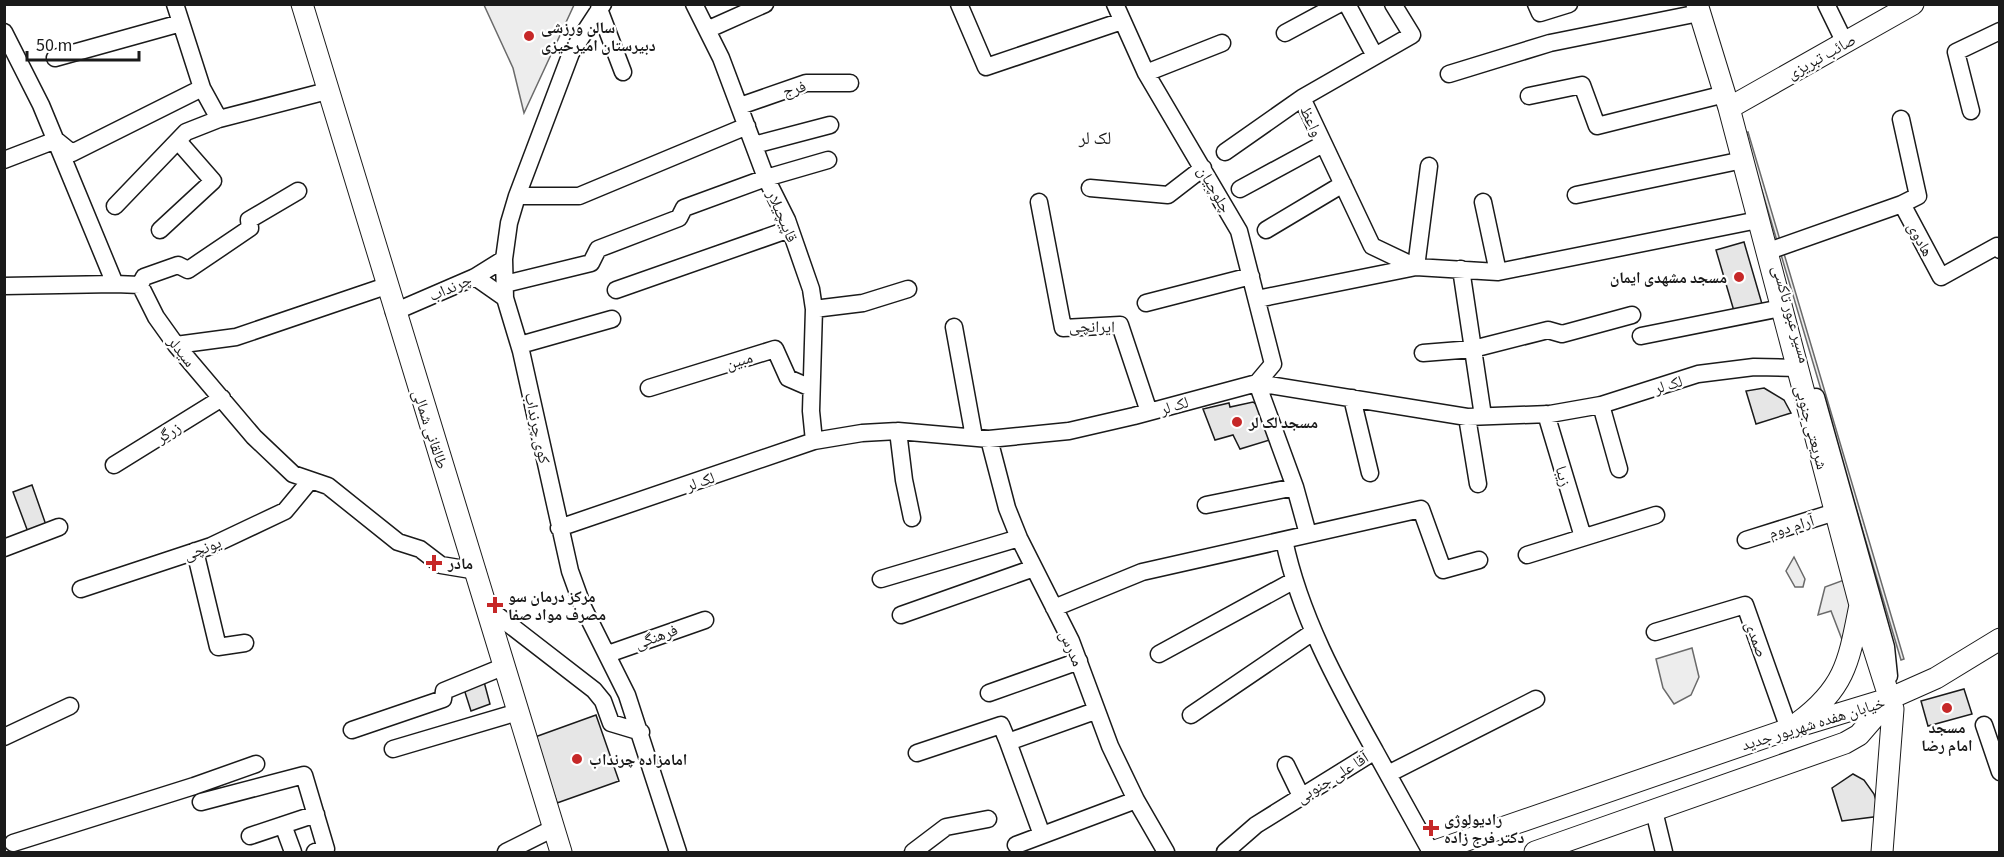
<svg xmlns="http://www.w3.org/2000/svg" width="2004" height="857" viewBox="0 0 2004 857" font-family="'Source Sans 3','Noto Naskh Arabic',sans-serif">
<rect width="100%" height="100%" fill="#fff"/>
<path fill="#ededed" stroke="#6a6a6a" stroke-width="1.5" d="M 484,5 L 574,5 L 524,113 L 513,68 Z
M 1748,132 L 1904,659 L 1901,660 L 1745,133 Z
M 1794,557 L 1805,579 L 1803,587 L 1795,587 L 1786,571 Z
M 1852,577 L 1846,650 L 1831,611 L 1818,615 L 1825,587 Z
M 1692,648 L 1699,677 L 1691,695 L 1674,704 L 1663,688 L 1656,659 Z"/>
<path fill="#e6e6e6" stroke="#1a1a1a" stroke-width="1.5" d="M 1744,242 L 1762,304 L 1734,311 L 1716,250 Z
M 1764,388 L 1784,400 L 1791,413 L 1756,424 L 1746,391 Z
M 1253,402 L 1261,408 L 1273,439 L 1240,449 L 1233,435 L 1215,440 L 1203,409 L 1229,403 L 1230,407 Z
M 32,485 L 46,525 L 28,532 L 13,492 Z
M 483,678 L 490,704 L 471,711 L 463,686 Z
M 1964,689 L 1972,714 L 1928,726 L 1921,701 Z
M 596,715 L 619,781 L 557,803 L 535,737 Z
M 1853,774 L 1864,780 L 1874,794 L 1881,816 L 1842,821 L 1832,788 Z"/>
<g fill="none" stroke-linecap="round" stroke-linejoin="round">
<defs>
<path id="minor" d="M 175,4 L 202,88 L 219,119
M 603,4 L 571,53 L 517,196 L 509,223 L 504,259 L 505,298 L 521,351 L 570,571 L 583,607 L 627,695 L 678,852
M 694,4 L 721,58 L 766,178 L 787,220 L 811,289 L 814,309 L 811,411 L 814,441
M 959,4 L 986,67 L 1122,21
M 1115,4 L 1146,73 L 1239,231 L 1273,364 L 1257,383 L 1295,487 L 1308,534
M 1347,4 L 1375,56
M 1393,4 L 1412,35 L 1302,98 L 1372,246 L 1416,267
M 1536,4 L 1540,13 L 1569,4
M 1826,4 L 1845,43
M 599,9 L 623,72
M 709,29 L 765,4
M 4,32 L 41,105 L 115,284 L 140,285 L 156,317 L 176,345 L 254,437 L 293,474 L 328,486 L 398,542 L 420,549 L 441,565 L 477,571
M 1285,33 L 1339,4
M 55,58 L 181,23
M 1146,73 L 1222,43
M 1449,74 L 1550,43 L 1699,13
M 1529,96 L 1582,85 L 1597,126 L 1725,94
M 740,106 L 806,83 L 850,83
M 1971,111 L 1956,52 L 2000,31
M 1901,119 L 1918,196 L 1902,204
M 754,145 L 830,125
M 1225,152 L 1302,98
M 4,160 L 56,140 L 72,153 L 202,88
M 1429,166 L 1416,267 L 1498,272 L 1758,220
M 1090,188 L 1168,195 L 1203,168
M 1240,189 L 1323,144
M 1576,195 L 1743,160
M 517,196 L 579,196 L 747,126
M 1039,202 L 1063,328 L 1120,325 L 1149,412
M 1483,202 L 1498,272
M 115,206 L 186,132 L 219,119 L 327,91
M 160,230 L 213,181 L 178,141
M 1266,230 L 1343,184
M 1766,252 L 1902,204 L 1941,277 L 1997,246 L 2000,250
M 1461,269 L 1483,416
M 475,277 L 505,298
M 505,284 L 591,263 L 598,249 L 679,218 L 684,208 L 766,178 L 828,160
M 140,285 L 144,277 L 178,265 L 188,270 L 250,228 L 249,220 L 298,191
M 4,286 L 115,284
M 616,290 L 790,229
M 1257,299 L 1416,267
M 1146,303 L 1251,276
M 814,309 L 863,303 L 908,289
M 394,312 L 475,277 L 504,259
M 954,327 L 974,437
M 1641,336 L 1781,308
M 176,345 L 236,337 L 386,286
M 520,345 L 612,319
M 1423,353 L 1473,349 L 1548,330 L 1562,334 L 1632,315
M 649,388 L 775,349 L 788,378 L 811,388
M 1816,397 L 1886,647 L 1889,676
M 1352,398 L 1370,473
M 1601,405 L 1619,469
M 1546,414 L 1583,537
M 1467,417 L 1478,484
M 898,431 L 904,480 L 912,518
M 989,439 L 1007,508 L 1019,538 L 1071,641 L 1110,746 L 1136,800 L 1166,852
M 114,465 L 222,398
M 1206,505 L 1295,487
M 559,528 L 814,441 L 862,433 L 898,431 L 989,439 L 1069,431 L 1134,416 L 1257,383 L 1467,417 L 1550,414 L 1601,405 L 1698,374 L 1754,367 L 1797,368
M 1284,540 C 1300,616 1337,683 1375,751
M 1746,540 L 1835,512
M 4,548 L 59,527
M 195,551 L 218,647 L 245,643
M 1527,555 L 1656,515
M 881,579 L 1019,538
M 81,589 L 211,546 L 285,511 L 309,482
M 488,608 L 594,690 L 603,701 L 611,723 L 641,732
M 1054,608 L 1142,572 L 1421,509 L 1443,570 L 1479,560
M 901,615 L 1034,568
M 1655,632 L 1745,605 L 1789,729
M 608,654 L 705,620
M 1159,654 L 1293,581
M 989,693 L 1079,661
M 1191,715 L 1313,632
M 1984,725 L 2000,772
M 352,730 L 443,699 L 444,691 L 505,666
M 4,737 L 70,706
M 1008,742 L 1042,835
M 393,749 L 518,712
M 917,753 L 1001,725 L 1008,742 L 1095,711
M 1286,765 L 1301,796
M 1388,774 L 1536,699
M 201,802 L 304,775 L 326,849 L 315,852
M 1654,811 L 1664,852
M 283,825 L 293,852
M 250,836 L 316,814
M 13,843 L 194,786 L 256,764
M 1016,845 L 1136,800
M 506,852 L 554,828
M 913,852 L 946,827 L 988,819
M 1225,852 L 1256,825 L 1375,751 L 1431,852"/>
<path id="major" d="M 302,4 L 561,852
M 1697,4 L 1729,108 L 1860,605 L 1893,709 L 1882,852
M 1729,108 L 1913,4
M 1799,722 C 1846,687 1849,660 1860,605
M 1432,852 L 1789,729 L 1891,698 L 1936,678 L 2000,639
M 1535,852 L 1845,743 L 1859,735 L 1891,698"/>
</defs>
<use href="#minor" stroke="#1a1a1a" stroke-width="19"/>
<use href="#major" stroke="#1a1a1a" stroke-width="23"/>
<use href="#minor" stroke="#fff" stroke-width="16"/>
<use href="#major" stroke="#fff" stroke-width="21"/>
</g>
<g fill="#c62828" stroke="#fff" stroke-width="2">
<circle cx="529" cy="36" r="6"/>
<circle cx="1739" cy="277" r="6"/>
<circle cx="1237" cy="422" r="6"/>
<path d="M431 554h6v6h6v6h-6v6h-6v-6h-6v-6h6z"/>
<path d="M492 596h6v6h6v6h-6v6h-6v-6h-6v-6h6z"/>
<circle cx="1947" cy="708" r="6"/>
<circle cx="577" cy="759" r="6"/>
<path d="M1428 819h6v6h6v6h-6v6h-6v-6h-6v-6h6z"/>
</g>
<g text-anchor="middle" stroke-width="4.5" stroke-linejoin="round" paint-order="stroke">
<g font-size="16" font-weight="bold" fill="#1a1a1a" stroke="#fff" text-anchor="start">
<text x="541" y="33">سالن ورزشی<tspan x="541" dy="18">دبیرستان امیرخیزی</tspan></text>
<text x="1727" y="283" text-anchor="end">مسجد مشهدی ایمان</text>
<text x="1249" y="428">مسجد لک لر</text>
<text x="448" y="569">مادر</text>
<text x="508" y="602">مرکز درمان سو<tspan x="508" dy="18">مصرف مواد صفا</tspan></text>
<text x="1947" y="733" text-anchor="middle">مسجد<tspan x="1947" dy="18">امام رضا</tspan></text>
<text x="589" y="765">امامزاده چرنداب</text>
<text x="1444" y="825">رادیولوژی<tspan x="1444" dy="18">دکتر فرج زاده</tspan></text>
</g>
<g font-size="16" fill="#1a1a1a" stroke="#fff">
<text transform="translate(1821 56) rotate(-29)" y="6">صائب تبریزی</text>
<text transform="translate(794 88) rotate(-16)" y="6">فرج</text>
<text transform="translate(1312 121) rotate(65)" y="6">واعظ</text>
<text transform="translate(1215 189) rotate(60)" y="6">چلوچیان</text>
<text transform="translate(783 216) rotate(67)" y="6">قاپیچیلار</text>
<text transform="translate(1921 239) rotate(62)" y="6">هادوی</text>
<text transform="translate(450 287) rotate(-24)" y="6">چرنداب</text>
<text transform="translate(1792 314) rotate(74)" y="6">مسیر عبور تاکسی</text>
<text transform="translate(1092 326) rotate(1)" y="6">ایرانچی</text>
<text transform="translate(182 351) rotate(52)" y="6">سیدلر</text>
<text transform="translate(739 360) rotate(-17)" y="6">مبین</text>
<text transform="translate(1668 384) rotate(-17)" y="6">لک لر</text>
<text transform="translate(1174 405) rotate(-17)" y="6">لک لر</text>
<text transform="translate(1812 427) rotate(75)" y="6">شریعتی جنوبی</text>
<text transform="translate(538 428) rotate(78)" y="6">کوی چرنداب</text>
<text transform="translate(431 429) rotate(72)" y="6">طالقانی شمالی</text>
<text transform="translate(168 432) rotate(-32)" y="6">زرگر</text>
<text transform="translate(1564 476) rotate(74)" y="6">زیبا</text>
<text transform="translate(700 481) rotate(-19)" y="6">لک لر</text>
<text transform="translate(1791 526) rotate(-17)" y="6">آرام دوم</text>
<text transform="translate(202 548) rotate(-21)" y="6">یونچی</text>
<text transform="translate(656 636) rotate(-20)" y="6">فرهنگی</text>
<text transform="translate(1757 639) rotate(71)" y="6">صمدی</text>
<text transform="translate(1072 648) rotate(67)" y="6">مدرس</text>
<text transform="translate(1813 723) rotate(-17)" y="6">خیابان هفده شهریور جدید</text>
<text transform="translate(1332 777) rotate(-32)" y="6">آقا علی جنوبی</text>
</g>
<g font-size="18" fill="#1a1a1a" stroke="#fff">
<text x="1095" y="144">لک لر</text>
</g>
</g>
<rect width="2004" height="857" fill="none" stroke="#1a1a1a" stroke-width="12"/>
<path d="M27 51v9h112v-9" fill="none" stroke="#1a1a1a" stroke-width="3"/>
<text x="36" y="51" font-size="18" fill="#1a1a1a" stroke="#ffffff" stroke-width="4.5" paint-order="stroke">50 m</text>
</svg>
